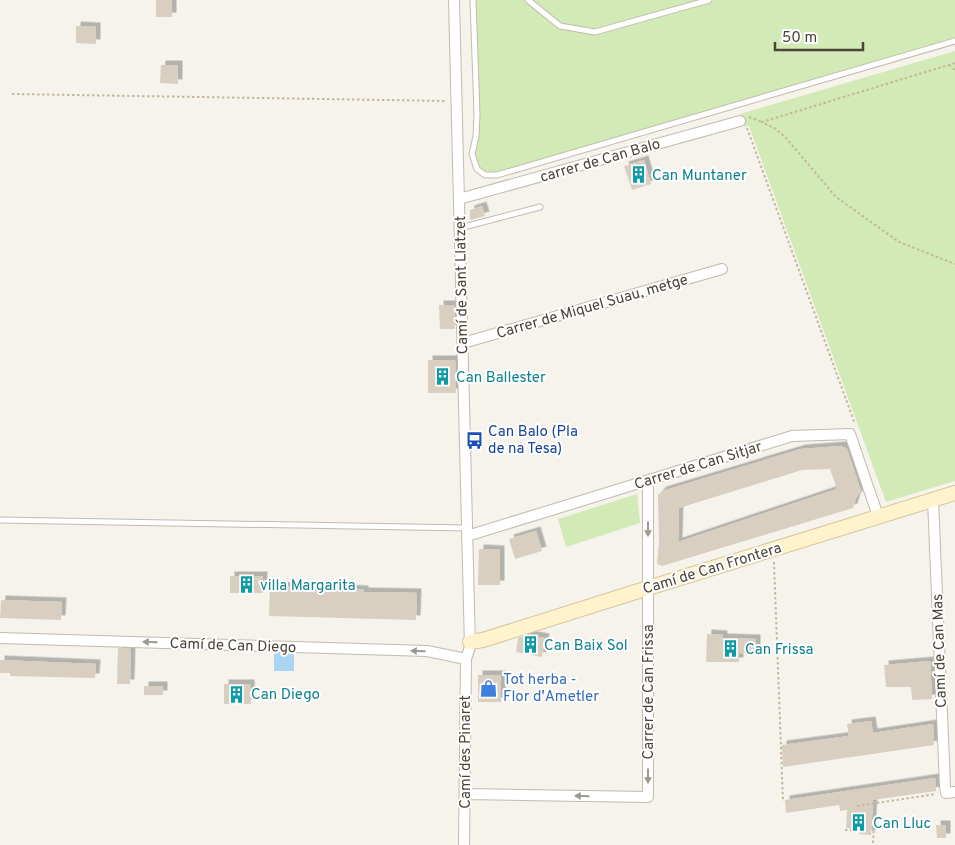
<svg xmlns="http://www.w3.org/2000/svg" width="955" height="845" viewBox="0 0 955 845" font-family="Overpass,sans-serif">
<defs>
<filter id="shadow"><feDropShadow dx="4.5" dy="-4.5" stdDeviation="0" flood-color="#0004"/></filter>
</defs>
<rect width="100%" height="100%" fill="#f6f3ec"/>
<path fill="#d2eab5" d="M 473,0 L 955,0 L 955,40 L 497,175 L 477,169 L 474,142 L 475,62 Z
M 955,51 L 955,481 L 886,502 L 749,126 L 744,127 L 740,114 Z
M 637,494 L 640,523 L 566,547 L 558,519 Z"/>
<path fill="#a9d4f2" d="M 274,652 L 294,652 L 294,671 L 274,671 Z"/>
<path fill="#d8cfc1" fill-rule="evenodd" filter="url(#shadow)" d="M 156,0 L 172,0 L 172,17 L 156,17 Z
M 76,26 L 96,27 L 96,44 L 76,43 Z
M 161,65 L 178,65 L 178,84 L 160,83 Z
M 644,160 L 651,184 L 632,190 L 624,166 Z
M 482,206 L 485,216 L 470,220 L 470,210 Z
M 439,305 L 454,305 L 455,329 L 440,329 Z
M 428,360 L 455,360 L 456,393 L 428,393 Z
M 841,446 L 847,449 L 861,491 L 856,498 L 853,508 L 662,566 L 657,564 L 659,542 L 658,495 L 662,491 L 801,449 ZM 830,469 L 837,489 L 678,542 L 679,508 L 802,470 Z
M 536,531 L 542,551 L 515,559 L 509,539 Z
M 479,549 L 500,550 L 500,585 L 478,585 Z
M 230,576 L 263,576 L 263,593 L 230,593 Z
M 270,586 L 364,590 L 364,592 L 417,593 L 416,620 L 269,616 Z
M 1,600 L 62,602 L 61,620 L 0,618 Z
M 707,634 L 723,635 L 723,638 L 756,639 L 756,654 L 739,653 L 739,662 L 706,662 Z
M 527,635 L 545,638 L 542,657 L 516,652 L 518,638 Z
M 118,648 L 131,649 L 130,684 L 117,684 Z
M 0,660 L 96,664 L 95,678 L 10,676 L 10,673 L 0,673 Z
M 930,661 L 932,699 L 912,700 L 911,687 L 886,687 L 884,665 Z
M 478,675 L 501,675 L 501,702 L 478,702 Z
M 224,684 L 250,684 L 251,704 L 224,704 Z
M 144,686 L 163,686 L 163,695 L 144,695 Z
M 871,721 L 873,733 L 933,724 L 934,745 L 783,767 L 782,745 L 849,736 L 847,724 Z
M 935,778 L 936,791 L 873,800 L 871,835 L 859,834 L 859,829 L 846,828 L 847,810 L 840,811 L 839,805 L 786,813 L 785,800 Z
M 936,825 L 946,825 L 946,838 L 937,838 Z"/>
<g fill="none" stroke-linecap="round" stroke-linejoin="round">
<defs>
<path id="lane" d="M 473,0 L 477,114 L 476,136 L 472,154 L 477,169 L 485,175 L 497,175 L 955,41
M 528,0 L 560,26 L 595,32 L 709,0
M 460,228 L 540,207
M 0,520 L 467,528"/>
<path id="street" d="M 454,0 L 470,647 L 466,659 L 464,845
M 459,199 L 740,121
M 463,343 L 722,269
M 933,500 L 945,786 L 946,793 L 955,792
M 467,536 L 792,436 L 850,434 L 878,516
M 0,638 L 427,651 L 466,659
M 465,794 L 648,797 L 648,481"/>
<path id="secondary" d="M 470,642 L 483,640 L 648,588 L 955,493"/>
</defs>
<use href="#lane" stroke="#c2bbae" stroke-width="7"/>
<use href="#street" stroke="#c2bbae" stroke-width="12"/>
<use href="#secondary" stroke="#d6c79b" stroke-width="16"/>
<path stroke="#c4b79f" stroke-width="2" stroke-dasharray="2.5 2.5" stroke-linecap="butt" d="M 955,63 L 762,122 L 776,129 L 786,138 L 836,197 L 899,242 L 955,264
M 949,65 L 955,70
M 12,94 L 447,101
M 749,117 L 762,122
M 747,128 L 855,424
M 774,562 L 783,802
M 857,806 L 936,794
M 845,830 L 859,830
M 873,843 L 875,804"/>
<use href="#lane" stroke="#fff" stroke-width="5"/>
<use href="#street" stroke="#fff" stroke-width="10"/>
<use href="#secondary" stroke="#fff3cd" stroke-width="14"/>
</g>
<defs><path id="oneway-solid" d="M-6-.8H1V-3.2L6.5 0L1 3.2V.8H-6Z" transform="scale(1.25)"/></defs>
<g fill="#9c9892">
<use href="#oneway-solid" transform="translate(648 529) rotate(90)"/>
<use href="#oneway-solid" transform="translate(150 642) rotate(-178)"/>
<use href="#oneway-solid" transform="translate(418 651) rotate(-178)"/>
<use href="#oneway-solid" transform="translate(648 776) rotate(90)"/>
<use href="#oneway-solid" transform="translate(582 796) rotate(-179)"/>
</g>
<defs>
<symbol id="building-bare" viewBox="-9 -9 18 18"><path d="M-4-6H4V6H1V3H-1V6H-4ZM-2.5-4.3h1.7v1.8h-1.7ZM.8-4.3h1.7v1.8H.8ZM-2.5-1h1.7V.8h-1.7ZM.8-1h1.7V.8H.8Z" fill="#0f9aa8" stroke="#fff" stroke-width="2.5" paint-order="stroke"/></symbol>
<symbol id="bus-bare" viewBox="-9 -9 18 18"><path d="M-5-6H5V4H4V6H2V4H-2V6H-4V4H-5ZM-3.5-4V0h7V-4ZM-3.5 1.2v1.5H-2V1.2ZM2 1.2v1.5H3.5V1.2Z" fill="#1a4fb4" stroke="#fff" stroke-width="2.5" paint-order="stroke"/></symbol>
<symbol id="shop-bare" viewBox="-9 -9 18 18"><path d="M-5-2.5h2.3a2.7 3.5 0 0 1 5.4 0H5L5.5 6h-11ZM-1.5-2.5h3a1.5 2.3 0 0 0-3 0Z" fill="#3f7fe0" stroke="#fff" stroke-width="2.5" paint-order="stroke"/></symbol>
</defs>
<g fill-rule="evenodd">
<use href="#building-bare" x="626" y="162" width="25" height="25"/>
<use href="#building-bare" x="430" y="364" width="25" height="25"/>
<use href="#bus-bare" x="462" y="428" width="25" height="25"/>
<use href="#building-bare" x="234" y="572" width="25" height="25"/>
<use href="#building-bare" x="518" y="632" width="25" height="25"/>
<use href="#building-bare" x="718" y="636" width="25" height="25"/>
<use href="#shop-bare" x="476" y="676" width="25" height="25"/>
<use href="#building-bare" x="224" y="682" width="25" height="25"/>
<use href="#building-bare" x="846" y="810" width="25" height="25"/>
</g>
<g text-anchor="middle" stroke-width="4" stroke-linejoin="round" paint-order="stroke">
<g font-size="15" fill="#4b4439" stroke="#fff">
<text transform="translate(600 160) rotate(-16)" y="5">carrer de Can Balo</text>
<text transform="translate(461 285) rotate(-91)" y="5">Camí de Sant Llatzet</text>
<text transform="translate(592 306) rotate(-16)" y="5">Carrer de Miquel Suau, metge</text>
<text transform="translate(698 465) rotate(-17)" y="5">Carrer de Can Sitjar</text>
<text transform="translate(712 568) rotate(-17)" y="5">Camí de Can Frontera</text>
<text transform="translate(233 645) rotate(2)" y="5">Camí de Can Diego</text>
<text transform="translate(939 651) rotate(-92)" y="5">Camí de Can Mas</text>
<text transform="translate(648 692) rotate(-90)" y="5">Carrer de Can Frissa</text>
<text transform="translate(465 752) rotate(-90)" y="5">Camí des Pinaret</text>
</g>
<g font-size="15" fill="#0d838f" stroke="#fff" text-anchor="start">
<text x="652" y="180">Can Muntaner</text>
<text x="456" y="382">Can Ballester</text>
<text x="260" y="590">villa Margarita</text>
<text x="544" y="650">Can Baix Sol</text>
<text x="745" y="654">Can Frissa</text>
<text x="251" y="699">Can Diego</text>
<text x="873" y="828">Can Lluc</text>
</g>
<g font-size="15" fill="#164399" stroke="#fff" text-anchor="start">
<text x="488" y="436">Can Balo (Pla<tspan x="488" dy="17">de na Tesa)</tspan></text>
</g>
<g font-size="15" fill="#366cbe" stroke="#fff" text-anchor="start">
<text x="503" y="684">Tot herba -<tspan x="503" dy="17">Flor d'Ametler</tspan></text>
</g>
</g>
<path d="M775 42v8h88v-8" fill="none" stroke="#4b4439" stroke-width="2.5"/>
<text x="782" y="42" font-size="15" fill="#4b4439" stroke="#ffffff" stroke-width="4" paint-order="stroke">50 m</text>
</svg>
